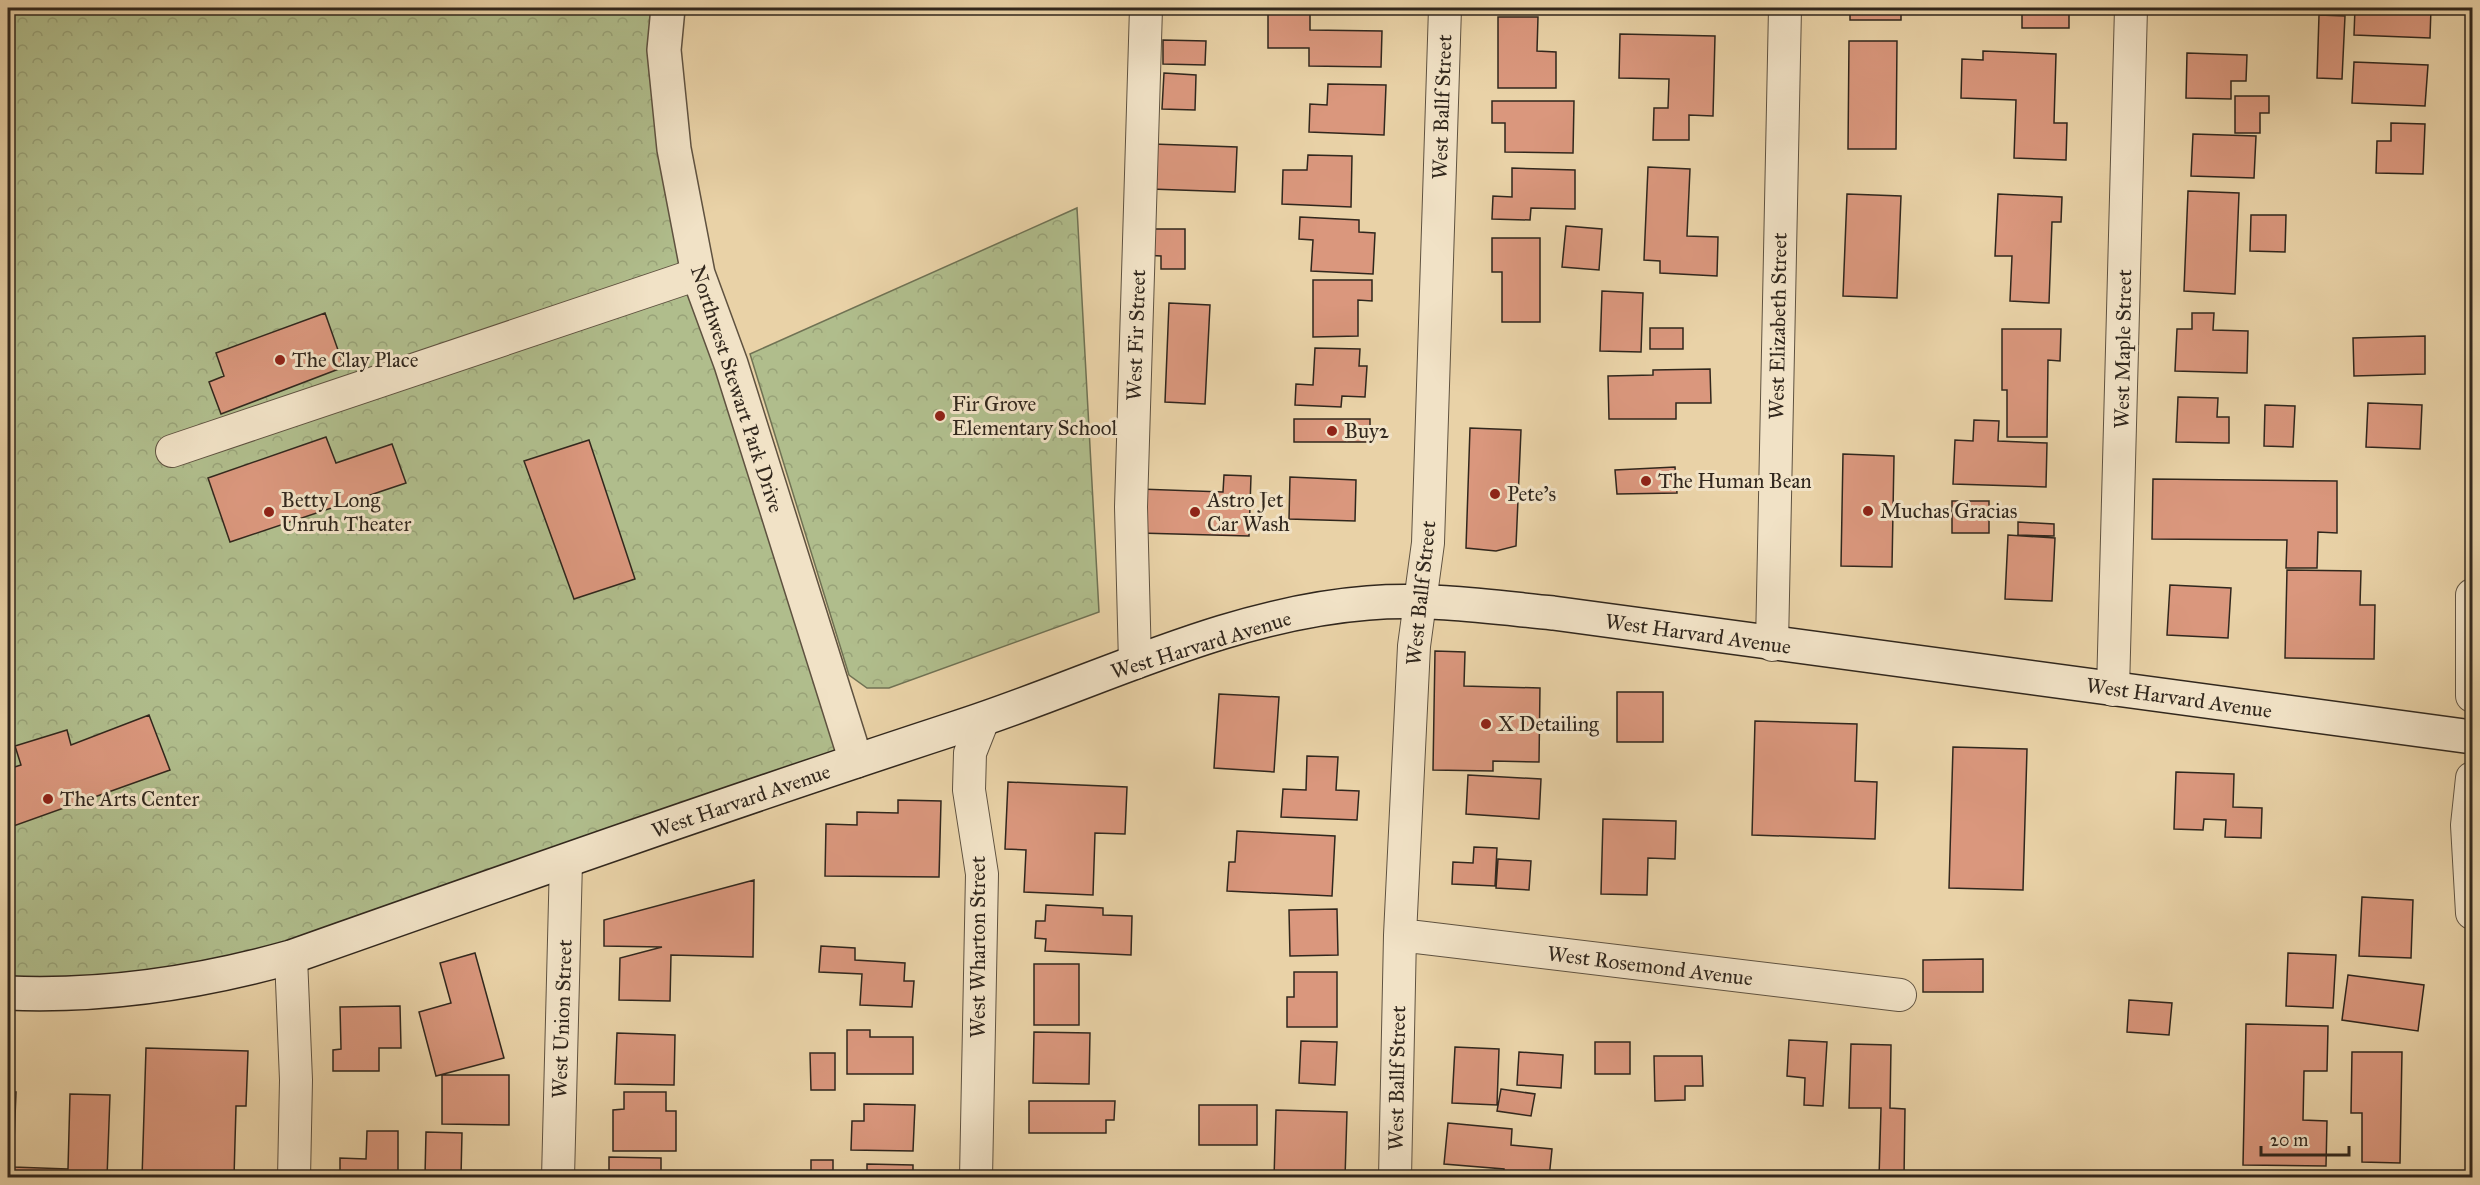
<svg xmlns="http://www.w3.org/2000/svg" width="2480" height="1185" viewBox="0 0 2480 1185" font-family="'IM FELL Great Primer',serif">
<defs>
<pattern id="forest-crowns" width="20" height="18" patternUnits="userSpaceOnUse" patternTransform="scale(1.5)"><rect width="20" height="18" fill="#b0bd8c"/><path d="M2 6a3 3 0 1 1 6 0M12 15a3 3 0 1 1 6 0" fill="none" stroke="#98a278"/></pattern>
</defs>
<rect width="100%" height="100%" fill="#e9d2a7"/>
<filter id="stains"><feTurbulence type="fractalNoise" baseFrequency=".00333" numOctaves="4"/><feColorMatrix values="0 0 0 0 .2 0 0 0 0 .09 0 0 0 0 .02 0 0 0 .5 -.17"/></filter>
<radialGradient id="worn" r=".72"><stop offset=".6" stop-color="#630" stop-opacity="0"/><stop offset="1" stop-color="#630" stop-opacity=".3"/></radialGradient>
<path fill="url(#forest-crowns)" stroke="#707254" stroke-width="1.5" d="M 8,8 L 676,8 L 681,196 L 856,761 L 198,980 L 8,991 Z
M 1077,208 L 1099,612 L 889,688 L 867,688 L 849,675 L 750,354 Z"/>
<path fill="#da977d" stroke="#31271d" stroke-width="1.5" d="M 1662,8 L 1710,8 L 1710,12 L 1662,12 Z
M 1850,8 L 1901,8 L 1901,20 L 1850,20 Z
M 2022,8 L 2069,8 L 2069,28 L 2022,28 Z
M 2355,8 L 2431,8 L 2430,38 L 2354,35 Z
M 1268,14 L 1310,14 L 1310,30 L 1382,31 L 1381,67 L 1309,66 L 1309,48 L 1268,48 Z
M 2319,15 L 2345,16 L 2342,79 L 2317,78 Z
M 1498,17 L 1538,17 L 1537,51 L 1556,52 L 1556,88 L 1498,88 Z
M 1620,34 L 1715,36 L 1713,116 L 1689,115 L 1689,140 L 1653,140 L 1654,108 L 1668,108 L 1669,79 L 1619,78 Z
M 1163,40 L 1206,41 L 1205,65 L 1163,64 Z
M 1849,41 L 1897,41 L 1896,149 L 1848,149 Z
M 1983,51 L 2056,54 L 2054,123 L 2067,123 L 2066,160 L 2014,158 L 2016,100 L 1961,98 L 1962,59 L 1983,60 Z
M 2187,53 L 2247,55 L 2246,81 L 2231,81 L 2231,99 L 2186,98 Z
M 2354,62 L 2428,65 L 2425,106 L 2352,103 Z
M 1164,73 L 1196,75 L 1195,110 L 1162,109 Z
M 1328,84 L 1386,85 L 1384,135 L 1309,132 L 1310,104 L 1327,105 Z
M 2235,96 L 2269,96 L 2269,113 L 2260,113 L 2260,133 L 2235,133 Z
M 1492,101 L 1574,101 L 1573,153 L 1505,152 L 1505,123 L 1492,123 Z
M 2391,123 L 2425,124 L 2423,174 L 2376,173 L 2377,141 L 2391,141 Z
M 2193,134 L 2256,136 L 2254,178 L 2191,176 Z
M 1153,144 L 1237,147 L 1235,192 L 1151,189 Z
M 1308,155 L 1352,156 L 1351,207 L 1282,204 L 1283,170 L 1307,170 Z
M 1648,167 L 1690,169 L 1687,236 L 1718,237 L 1717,276 L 1660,273 L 1660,261 L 1644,260 Z
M 1512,168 L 1575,170 L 1575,209 L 1531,208 L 1530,220 L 1492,219 L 1493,196 L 1512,197 Z
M 2188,191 L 2239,193 L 2235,294 L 2184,291 Z
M 1847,194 L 1901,196 L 1897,298 L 1843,296 Z
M 1998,194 L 2062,197 L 2061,222 L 2052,222 L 2049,303 L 2010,301 L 2012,256 L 1995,256 Z
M 2251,215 L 2286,215 L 2285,252 L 2250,251 Z
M 1300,217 L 1359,220 L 1359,232 L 1375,233 L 1373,274 L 1311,271 L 1313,240 L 1299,239 Z
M 1566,226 L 1602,229 L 1599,270 L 1562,267 Z
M 1143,229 L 1185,229 L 1185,269 L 1161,269 L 1161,256 L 1143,255 Z
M 1492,238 L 1540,238 L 1540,322 L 1502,322 L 1502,272 L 1492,272 Z
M 1313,280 L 1372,280 L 1372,301 L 1358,300 L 1358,336 L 1313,337 Z
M 1602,291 L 1643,293 L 1641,352 L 1600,351 Z
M 1169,303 L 1210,305 L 1205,404 L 1165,402 Z
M 325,313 L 344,367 L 221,414 L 209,382 L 224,376 L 216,353 Z
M 2192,313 L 2214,313 L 2213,330 L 2248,331 L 2247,373 L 2175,371 L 2177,329 L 2192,329 Z
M 1650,328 L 1683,328 L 1683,349 L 1650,349 Z
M 2002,329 L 2061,329 L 2060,361 L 2048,360 L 2047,437 L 2007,437 L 2007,390 L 2002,390 Z
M 2425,336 L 2425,374 L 2354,376 L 2353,338 Z
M 1315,348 L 1360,349 L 1359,366 L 1367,366 L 1365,397 L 1342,396 L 1341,407 L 1295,405 L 1296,384 L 1313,385 Z
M 1710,369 L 1711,403 L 1676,403 L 1676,419 L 1609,419 L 1608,376 L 1653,375 L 1653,370 Z
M 2178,397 L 2218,398 L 2217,417 L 2229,417 L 2229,443 L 2176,442 Z
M 2368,403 L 2422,405 L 2420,449 L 2366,447 Z
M 2265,405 L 2295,406 L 2293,447 L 2264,446 Z
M 1294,419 L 1370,419 L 1370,442 L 1294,442 Z
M 1974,420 L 1999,421 L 1998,441 L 2047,443 L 2046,487 L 1953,484 L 1955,440 L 1973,441 Z
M 1470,428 L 1521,430 L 1516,546 L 1496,551 L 1466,548 Z
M 326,437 L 336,463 L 392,444 L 406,483 L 230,542 L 208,478 Z
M 589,440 L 635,579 L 574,599 L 524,461 Z
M 1843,454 L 1894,456 L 1892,567 L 1841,566 Z
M 1675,467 L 1677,493 L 1617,494 L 1615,470 Z
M 1224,475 L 1251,476 L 1249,536 L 1139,533 L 1140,489 L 1223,492 Z
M 1290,477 L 1356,480 L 1355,521 L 1289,519 Z
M 2153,479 L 2337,481 L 2337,533 L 2318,532 L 2317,568 L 2286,568 L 2287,540 L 2152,539 Z
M 1952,501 L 1989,501 L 1989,533 L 1952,533 Z
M 2018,522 L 2054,524 L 2054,536 L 2018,535 Z
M 2008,535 L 2055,538 L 2052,601 L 2005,599 Z
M 2287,570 L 2361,571 L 2360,605 L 2375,605 L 2374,659 L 2285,658 Z
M 2170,585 L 2231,588 L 2228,638 L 2167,635 Z
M 1435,651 L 1465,652 L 1464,686 L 1540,688 L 1539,762 L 1493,761 L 1493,771 L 1433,770 Z
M 1617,692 L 1663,692 L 1663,742 L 1617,742 Z
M 1219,694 L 1279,697 L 1274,772 L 1214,768 Z
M 149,715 L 170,770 L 8,828 L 8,769 L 21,765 L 15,746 L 67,730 L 71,745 Z
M 1755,721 L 1857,724 L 1855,781 L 1877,782 L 1875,839 L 1752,835 Z
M 1953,747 L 2027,749 L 2023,890 L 1949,888 Z
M 1307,756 L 1338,757 L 1336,790 L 1359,791 L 1357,820 L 1281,817 L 1283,789 L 1306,790 Z
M 2176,772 L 2234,774 L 2233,807 L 2262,808 L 2261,838 L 2225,837 L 2226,820 L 2204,819 L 2203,830 L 2174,829 Z
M 1468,775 L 1541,779 L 1539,819 L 1466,814 Z
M 1008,782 L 1127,787 L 1125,834 L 1095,833 L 1093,895 L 1024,892 L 1026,850 L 1005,849 Z
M 898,800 L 941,801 L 939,877 L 825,876 L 826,824 L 857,825 L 857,812 L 898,813 Z
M 1603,819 L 1676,821 L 1675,859 L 1648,858 L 1647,895 L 1601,894 Z
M 1237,831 L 1335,836 L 1332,896 L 1227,891 L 1229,862 L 1235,862 Z
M 1474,847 L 1497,848 L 1495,886 L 1452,884 L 1453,862 L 1473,863 Z
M 1498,859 L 1531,861 L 1529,890 L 1496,888 Z
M 754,880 L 753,957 L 671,955 L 670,1001 L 619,1000 L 620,958 L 662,947 L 604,946 L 604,920 Z
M 2362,897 L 2413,900 L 2411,958 L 2359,956 Z
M 1046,905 L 1103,908 L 1103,915 L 1132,916 L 1131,955 L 1045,951 L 1046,939 L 1035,938 L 1036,921 L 1045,921 Z
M 1337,909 L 1338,955 L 1290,956 L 1289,910 Z
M 821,946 L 855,948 L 855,960 L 905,963 L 904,981 L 914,981 L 912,1007 L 860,1005 L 862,974 L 819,972 Z
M 475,953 L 504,1058 L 436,1076 L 419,1012 L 451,1003 L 440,963 Z
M 2288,953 L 2336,955 L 2333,1008 L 2286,1006 Z
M 1983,959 L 1983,992 L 1923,992 L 1923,960 Z
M 1034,964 L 1079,964 L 1079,1025 L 1034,1025 Z
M 1294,972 L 1337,972 L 1337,1027 L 1287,1027 L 1287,997 L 1294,997 Z
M 2348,975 L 2424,985 L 2418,1031 L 2342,1020 Z
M 2129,1000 L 2172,1003 L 2169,1035 L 2127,1032 Z
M 400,1006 L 401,1048 L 379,1048 L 379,1071 L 333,1071 L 333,1050 L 341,1049 L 340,1007 Z
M 2246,1024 L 2328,1026 L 2327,1071 L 2304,1071 L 2303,1120 L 2327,1121 L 2326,1166 L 2243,1165 Z
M 847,1030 L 870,1030 L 870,1037 L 913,1037 L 913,1074 L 847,1074 Z
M 1034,1032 L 1090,1033 L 1089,1084 L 1033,1083 Z
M 617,1033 L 675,1035 L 674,1085 L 615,1084 Z
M 1789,1040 L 1827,1042 L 1823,1106 L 1804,1105 L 1805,1078 L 1787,1076 Z
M 1301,1041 L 1337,1042 L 1335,1085 L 1299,1083 Z
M 1595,1042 L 1630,1042 L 1630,1074 L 1595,1074 Z
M 1851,1044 L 1891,1045 L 1890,1108 L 1905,1109 L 1904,1178 L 1879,1178 L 1881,1108 L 1849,1108 Z
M 1455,1047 L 1499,1049 L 1497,1105 L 1452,1103 Z
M 146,1048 L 248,1051 L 246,1106 L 236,1106 L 234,1178 L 142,1178 Z
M 1519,1052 L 1563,1055 L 1561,1088 L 1517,1085 Z
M 2352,1052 L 2402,1052 L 2400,1163 L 2362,1162 L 2362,1113 L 2351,1113 Z
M 810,1053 L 835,1053 L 835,1090 L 811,1090 Z
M 1654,1056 L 1702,1056 L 1703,1086 L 1685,1086 L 1685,1100 L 1655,1101 Z
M 442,1075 L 509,1075 L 509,1125 L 442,1124 Z
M 1501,1089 L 1535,1094 L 1531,1116 L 1497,1111 Z
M 8,1092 L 16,1092 L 13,1167 L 68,1169 L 70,1094 L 110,1095 L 107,1178 L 8,1178 Z
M 624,1092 L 666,1092 L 666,1111 L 676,1111 L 676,1151 L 613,1151 L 613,1110 L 624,1109 Z
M 1029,1101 L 1115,1101 L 1114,1120 L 1106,1120 L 1106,1133 L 1029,1133 Z
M 864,1104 L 915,1105 L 913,1151 L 851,1150 L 852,1121 L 864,1121 Z
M 1199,1105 L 1257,1105 L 1257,1145 L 1199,1145 Z
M 1276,1110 L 1347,1112 L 1345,1178 L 1274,1178 Z
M 1448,1123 L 1512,1129 L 1511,1145 L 1552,1149 L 1549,1178 L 1503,1178 L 1504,1169 L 1444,1164 Z
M 367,1131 L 398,1131 L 398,1178 L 340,1178 L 340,1158 L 366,1159 Z
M 426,1132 L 462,1133 L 461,1177 L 425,1176 Z
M 609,1157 L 661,1158 L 661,1178 L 609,1178 Z
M 811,1160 L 833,1160 L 833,1178 L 811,1178 Z
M 867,1164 L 913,1165 L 913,1178 L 867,1178 Z"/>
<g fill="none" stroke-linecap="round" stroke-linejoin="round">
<defs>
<path id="minor" d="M 172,451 L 698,274
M 2472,595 L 2472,696
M 1772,645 L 1785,8
M 1135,663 L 1131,507 L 1146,8
M 2113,690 L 2131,8
M 2472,778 L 2467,825 L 2472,913
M 1400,935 L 1900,995
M 291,957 L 296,1080 L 294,1178
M 558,1178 L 566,861
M 976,1178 L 982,874 L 969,790 L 970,753 L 983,720
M 1395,1178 L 1400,935 L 1414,646 L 1428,543 L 1445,8"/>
<path id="tertiary" d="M 668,8 L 664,50 L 674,149 L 698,274 L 731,364 L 856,761"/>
<path id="secondary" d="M 8,993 C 105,997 198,983 291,957 C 512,879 733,801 956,728 C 1091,685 1224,614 1368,603 C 1430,598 1492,607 1553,613 L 2472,737"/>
</defs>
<use href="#minor" stroke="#5f5240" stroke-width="34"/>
<use href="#tertiary" stroke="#5f5240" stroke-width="36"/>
<use href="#secondary" stroke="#31271d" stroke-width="36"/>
<use href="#minor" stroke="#f1e2c6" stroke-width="32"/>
<use href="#tertiary" stroke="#f1e2c6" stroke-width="33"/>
<use href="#secondary" stroke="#f1e2c6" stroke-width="33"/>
</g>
<g fill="#8f2418" stroke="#f1e2c6" stroke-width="2">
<circle cx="280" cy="360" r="6"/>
<circle cx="940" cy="416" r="6"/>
<circle cx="1332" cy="431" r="6"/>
<circle cx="1646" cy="481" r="6"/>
<circle cx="1495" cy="494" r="6"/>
<circle cx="1868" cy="511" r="6"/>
<circle cx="269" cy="512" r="6"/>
<circle cx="1195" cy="512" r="6"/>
<circle cx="1486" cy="724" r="6"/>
<circle cx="48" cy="799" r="6"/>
</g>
<g text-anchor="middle" stroke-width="6" stroke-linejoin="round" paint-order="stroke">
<g font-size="21" fill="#31271d" stroke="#f1e2c6">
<text transform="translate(1442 107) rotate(-88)" y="7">West Ballf Street</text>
<text transform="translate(1778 326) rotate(-89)" y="7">West Elizabeth Street</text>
<text transform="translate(1136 335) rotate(-88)" y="7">West Fir Street</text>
<text transform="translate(2123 349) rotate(-89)" y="7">West Maple Street</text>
<text transform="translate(737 389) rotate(72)" y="7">Northwest Stewart Park Drive</text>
<text transform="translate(1421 593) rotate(-84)" y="7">West Ballf Street</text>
<text transform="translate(1698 634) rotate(8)" y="7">West Harvard Avenue</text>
<text transform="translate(1201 645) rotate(-17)" y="7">West Harvard Avenue</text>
<text transform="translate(2179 698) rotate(8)" y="7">West Harvard Avenue</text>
<text transform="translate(741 801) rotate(-19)" y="7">West Harvard Avenue</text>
<text transform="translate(978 947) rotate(-90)" y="7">West Wharton Street</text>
<text transform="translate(1650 966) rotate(7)" y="7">West Rosemond Avenue</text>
<text transform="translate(562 1019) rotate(-88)" y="7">West Union Street</text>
<text transform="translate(1397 1078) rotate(-89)" y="7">West Ballf Street</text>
</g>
<g font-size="21" fill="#31271d" stroke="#f1e2c6" text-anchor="start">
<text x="292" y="367">The Clay Place</text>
<text x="952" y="411">Fir Grove<tspan x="952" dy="24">Elementary School</tspan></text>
<text x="1344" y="438">Buy2</text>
<text x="1658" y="488">The Human Bean</text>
<text x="1507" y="501">Pete's</text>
<text x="281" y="507">Betty Long<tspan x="281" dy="24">Unruh Theater</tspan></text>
<text x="1207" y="507">Astro Jet<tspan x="1207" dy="24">Car Wash</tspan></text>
<text x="1880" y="518">Muchas Gracias</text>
<text x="1498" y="731">X Detailing</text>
<text x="60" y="806">The Arts Center</text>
</g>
</g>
<rect width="2480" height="1185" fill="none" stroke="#e9d2a7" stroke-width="30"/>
<rect x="9" y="9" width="2462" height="1167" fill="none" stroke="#31271d" stroke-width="3"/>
<rect x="15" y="15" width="2450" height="1155" fill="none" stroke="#31271d" stroke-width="1.5"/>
<path d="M2261 1146v9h88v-9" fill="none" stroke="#31271d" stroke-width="3"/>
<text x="2270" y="1146" font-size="18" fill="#31271d" stroke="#f1e2c6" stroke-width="4.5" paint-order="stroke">20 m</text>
<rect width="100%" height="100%" filter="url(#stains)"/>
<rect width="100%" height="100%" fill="url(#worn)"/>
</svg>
